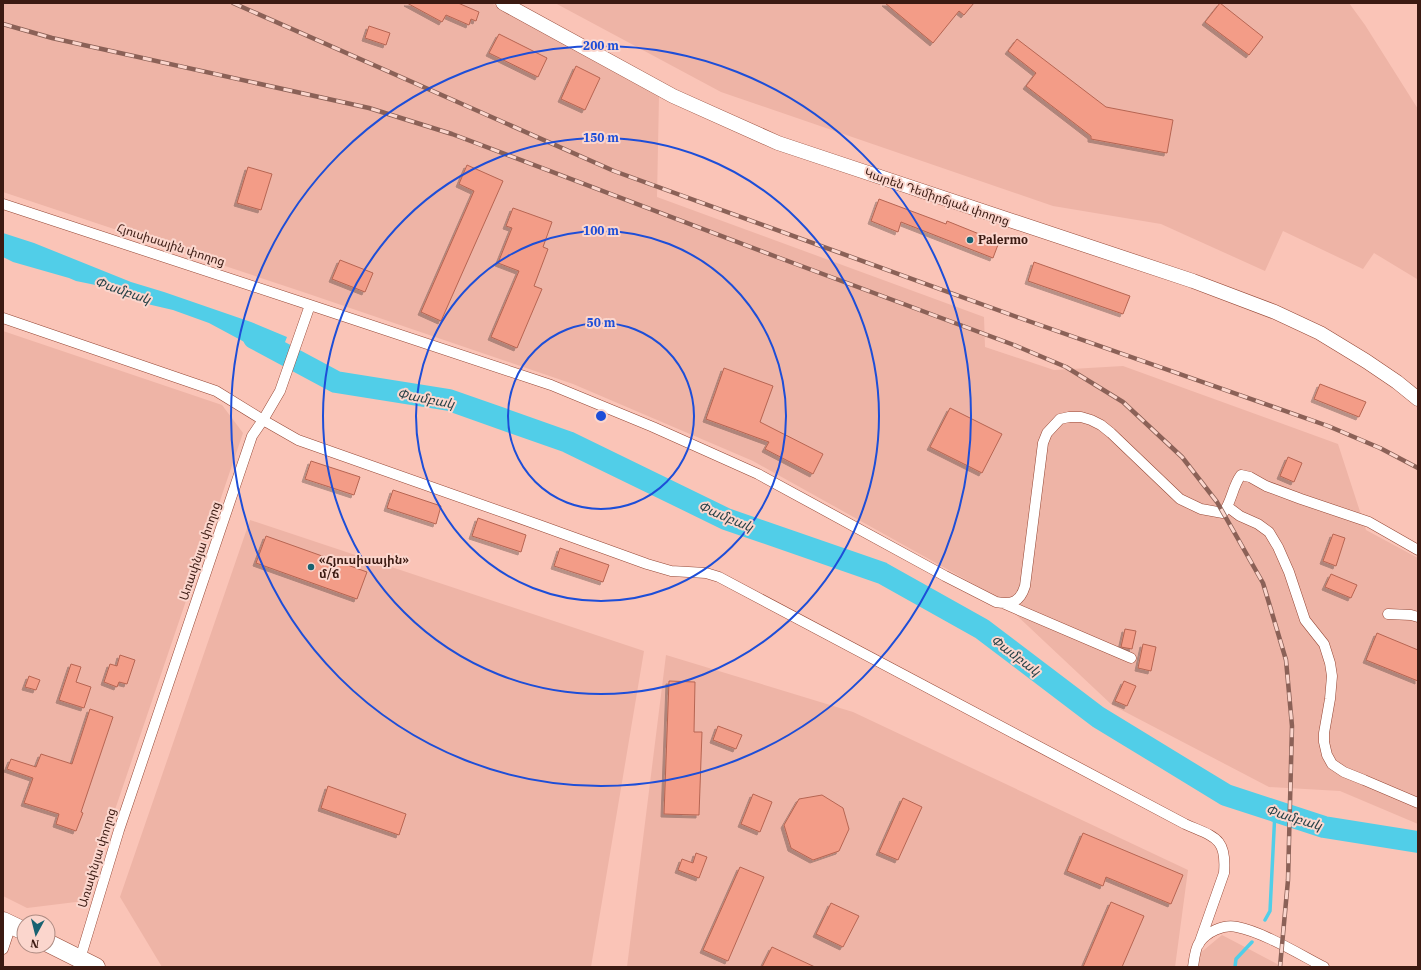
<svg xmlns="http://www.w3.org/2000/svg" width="1421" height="970" viewBox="0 0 1421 970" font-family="'IBM Plex Serif','Noto Sans Armenian',serif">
<defs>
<filter id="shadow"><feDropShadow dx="-3" dy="3" stdDeviation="0" flood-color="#0004"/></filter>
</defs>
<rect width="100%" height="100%" fill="#fac4b7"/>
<path fill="#eeb4a6" d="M 3,3 L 491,3 L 659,96 L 657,197 L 984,317 L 985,347 L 1054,370 L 1123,366 L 1338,444 L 1366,530 L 1418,558 L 1418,824 L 1340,791 L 1269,787 L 1112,705 L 997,597 L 753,461 L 573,384 L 306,293 L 3,192 Z
M 555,3 L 1349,3 L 1365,25 L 1418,109 L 1418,278 L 1417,279 L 1374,253 L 1363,269 L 1283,231 L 1265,271 L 1161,224 L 1053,206 L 721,92 Z
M 3,331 L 222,405 L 243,433 L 84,901 L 27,908 L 3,896 Z
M 250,520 L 644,651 L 591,967 L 162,967 L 120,897 Z
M 666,655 L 853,712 L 1188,870 L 1175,967 L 627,967 Z
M 1222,935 L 1283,967 L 1198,967 L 1199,954 Z"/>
<path fill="#51cee8" d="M 3,233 L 34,243 L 131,282 L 164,292 L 251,322 L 287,337 L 278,360 L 209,323 L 173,310 L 143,303 L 125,291 L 76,281 L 69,278 L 13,262 L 3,257 Z"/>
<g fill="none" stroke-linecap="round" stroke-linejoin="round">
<path stroke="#51cee8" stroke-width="3.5" d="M 1265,920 L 1270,911 L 1275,811
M 1235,967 L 1236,959 L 1252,942"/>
<path stroke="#51cee8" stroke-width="22" d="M 254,338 L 336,382 L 449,400 L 568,442 L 726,519 L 882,573 L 982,629 L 1098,717 L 1226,795 L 1324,827 L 1418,842"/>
</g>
<path fill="#f39c87" stroke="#b66552" filter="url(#shadow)" d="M 407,3 L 458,3 L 479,12 L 476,21 L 471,19 L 469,25 L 446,15 L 442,22 Z
M 885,3 L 974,3 L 964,15 L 959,11 L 933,43 Z
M 1220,3 L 1263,37 L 1249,55 L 1205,22 Z
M 369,26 L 390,33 L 386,45 L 365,38 Z
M 499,34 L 547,58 L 538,77 L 489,53 Z
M 1017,39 L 1106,107 L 1173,120 L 1167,153 L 1091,139 L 1091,136 L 1026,86 L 1036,73 L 1008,51 Z
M 576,66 L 600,78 L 585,110 L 561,99 Z
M 467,165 L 503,181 L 441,321 L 421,312 L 474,191 L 459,184 Z
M 248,167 L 272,174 L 261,210 L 237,203 Z
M 879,199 L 946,224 L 947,221 L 999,242 L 993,258 L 901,222 L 898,232 L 871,221 Z
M 513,208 L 552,222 L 543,247 L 548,249 L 534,286 L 542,289 L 517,348 L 491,337 L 519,271 L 498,263 L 512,228 L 506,226 Z
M 340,260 L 373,273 L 365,292 L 332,279 Z
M 1034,262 L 1130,296 L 1123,314 L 1028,281 Z
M 724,368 L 773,386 L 760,422 L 823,454 L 813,474 L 765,449 L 769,442 L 706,419 Z
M 1320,384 L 1366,402 L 1359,417 L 1314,399 Z
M 950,408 L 1002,434 L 982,473 L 930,447 Z
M 1288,457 L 1302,463 L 1294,482 L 1280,476 Z
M 311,461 L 360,477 L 354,495 L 305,479 Z
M 393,490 L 441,506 L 436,524 L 387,508 Z
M 478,518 L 526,535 L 521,552 L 472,536 Z
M 1333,534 L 1345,538 L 1336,566 L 1323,561 Z
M 266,536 L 367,572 L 357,599 L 256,563 Z
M 560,548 L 609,565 L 603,582 L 554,566 Z
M 1331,574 L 1357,585 L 1351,598 L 1325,587 Z
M 1125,629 L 1136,631 L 1132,649 L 1121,647 Z
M 1377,633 L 1418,650 L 1418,681 L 1366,660 Z
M 1143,644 L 1156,647 L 1151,671 L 1138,668 Z
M 120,655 L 135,660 L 127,684 L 119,682 L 117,687 L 104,682 L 110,664 L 117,666 Z
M 71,664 L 81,667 L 76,682 L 91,687 L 84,708 L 59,700 Z
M 29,676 L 40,680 L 36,690 L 25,687 Z
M 669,681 L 695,682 L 694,732 L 702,732 L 699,815 L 664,814 Z
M 1124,681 L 1136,686 L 1127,706 L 1115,701 Z
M 90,709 L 113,717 L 81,812 L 83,813 L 76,831 L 56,824 L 59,814 L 24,803 L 33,778 L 7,769 L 11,759 L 36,767 L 41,754 L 72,764 Z
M 718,726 L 742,735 L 736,749 L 713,740 Z
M 328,786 L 406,814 L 399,835 L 321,808 Z
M 753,794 L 772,802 L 760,832 L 741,824 Z
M 822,795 L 843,808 L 849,829 L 839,851 L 813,860 L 791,848 L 784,825 L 799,799 Z
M 903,798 L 922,807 L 898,860 L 879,852 Z
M 1083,833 L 1183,875 L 1171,904 L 1106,877 L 1103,886 L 1067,871 Z
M 696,853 L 707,857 L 699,878 L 678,870 L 682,859 L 693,863 Z
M 740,867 L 764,877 L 728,961 L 703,950 Z
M 1111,902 L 1144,916 L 1122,967 L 1083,967 Z
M 831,903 L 859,916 L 843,947 L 816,934 Z
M 772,947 L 815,967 L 762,967 Z"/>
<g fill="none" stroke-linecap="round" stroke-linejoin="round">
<defs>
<path id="street" d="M 3,204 L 310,305 L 280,391 L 263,420 L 298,440 L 539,525 L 647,564 L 671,571 L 706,573 L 719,577 L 1185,824 C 1214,837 1227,837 1224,873 L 1199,944
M 310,305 L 551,385 L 653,427 L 758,474 L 945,576 L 996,602 C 1012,605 1020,602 1025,586 L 1043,443 L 1047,433 L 1060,419 L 1069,417 L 1081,417 L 1091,420 L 1101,425 L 1111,433 L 1180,499 L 1201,509 L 1223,513 C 1232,502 1232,487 1241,475 L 1250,477 L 1266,486 L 1301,499 L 1369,522 L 1418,550
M 3,318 L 216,391 L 263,420 L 252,436 L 119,830 L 80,959
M 1228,507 L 1240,516 L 1258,524 L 1269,532 L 1278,547 L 1289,572 L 1305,620 L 1324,644 L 1330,663 L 1332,676 L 1330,699 L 1324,733 L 1324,742 L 1327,755 L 1332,764 L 1344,772 L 1364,780 L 1418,803
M 1005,604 L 1131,658
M 1388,614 L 1411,615 L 1418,617
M 3,949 L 11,925
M 1193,967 C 1194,960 1195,949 1199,943 C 1207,932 1223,924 1237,927 C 1263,932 1299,954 1324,967"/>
<path id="secondary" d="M 503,3 L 673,96 L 778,143 L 1193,281 L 1275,312 L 1320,333 L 1366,361 L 1397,382 L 1418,399"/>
<path id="highway" d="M 3,921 L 24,931
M 48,943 L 96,967"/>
</defs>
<use href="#street" stroke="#954735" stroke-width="11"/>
<use href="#secondary" stroke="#954735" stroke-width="15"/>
<use href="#highway" stroke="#954735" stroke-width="19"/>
<use href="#street" stroke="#fff" stroke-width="10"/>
<use href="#secondary" stroke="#fff" stroke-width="14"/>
<use href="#highway" stroke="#fff" stroke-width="18"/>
<defs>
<path id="rail" d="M 233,3 L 614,171 L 1017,317 L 1328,426 L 1380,448 L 1418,468
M 3,24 L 52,38 L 369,108 L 452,134 L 777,257 L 1014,345 L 1066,367 L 1123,402 L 1182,457 L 1217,502 L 1263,583 L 1286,660 L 1292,726 L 1288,880 L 1280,967"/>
</defs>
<use href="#rail" stroke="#8b6157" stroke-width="4.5"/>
<use href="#rail" stroke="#fbd6cd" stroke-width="3" stroke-dasharray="9" stroke-linecap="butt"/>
</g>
<g fill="none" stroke="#1d4ed8" stroke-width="2">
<circle cx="601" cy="416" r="93"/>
<circle cx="601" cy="416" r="185"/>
<circle cx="601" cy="416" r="278"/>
<circle cx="601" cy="416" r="370"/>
</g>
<g fill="#196271" stroke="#fbd6cd" stroke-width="1.5">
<circle cx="970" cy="240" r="4"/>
<circle cx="311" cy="567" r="4"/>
</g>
<g text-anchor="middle" stroke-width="4" stroke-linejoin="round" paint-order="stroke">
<g font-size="12" fill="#3b1a12" stroke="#fbd6cd">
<text transform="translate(937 197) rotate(19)" y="4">Կարեն Դեմիրճյան փողոց</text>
<text transform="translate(171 245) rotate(18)" y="4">Հյուսիսային փողոց</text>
<text transform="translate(200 551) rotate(-71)" y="4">Առափնյա փողոց</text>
<text transform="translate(97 858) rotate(-73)" y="4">Առափնյա փողոց</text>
</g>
<g font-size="12" font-weight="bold" fill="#3b1a12" stroke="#fbd6cd" text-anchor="start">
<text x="978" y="244">Palermo</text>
<text x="319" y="564">«Հյուսիսային»<tspan x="319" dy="14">մ/ճ</tspan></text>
</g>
<g font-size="13" font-style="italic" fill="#264147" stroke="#fbd6cd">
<text transform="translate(123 290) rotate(19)" y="5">Փամբակ</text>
<text transform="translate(426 398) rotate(11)" y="5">Փամբակ</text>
<text transform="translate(726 516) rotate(23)" y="5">Փամբակ</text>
<text transform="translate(1016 655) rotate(37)" y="5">Փամբակ</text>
<text transform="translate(1294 817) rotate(17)" y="5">Փամբակ</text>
</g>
</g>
<circle cx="601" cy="416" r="6" fill="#1d4ed8" stroke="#fbd6cd" stroke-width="2"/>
<g font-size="12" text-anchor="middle" font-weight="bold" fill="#1d4ed8" stroke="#fbd6cd" stroke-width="4" stroke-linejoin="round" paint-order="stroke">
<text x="601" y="50">200 m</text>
<text x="601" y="142">150 m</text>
<text x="601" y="235">100 m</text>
<text x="601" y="327">50 m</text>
</g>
<rect width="1421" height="970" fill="none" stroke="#3b1a12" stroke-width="8"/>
<g transform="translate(36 934) rotate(187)"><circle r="19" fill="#fbd6cd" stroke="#ae8b82"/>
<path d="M0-3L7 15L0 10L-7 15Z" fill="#196271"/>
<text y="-6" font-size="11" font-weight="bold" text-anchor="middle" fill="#3b1a12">N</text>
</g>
</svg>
